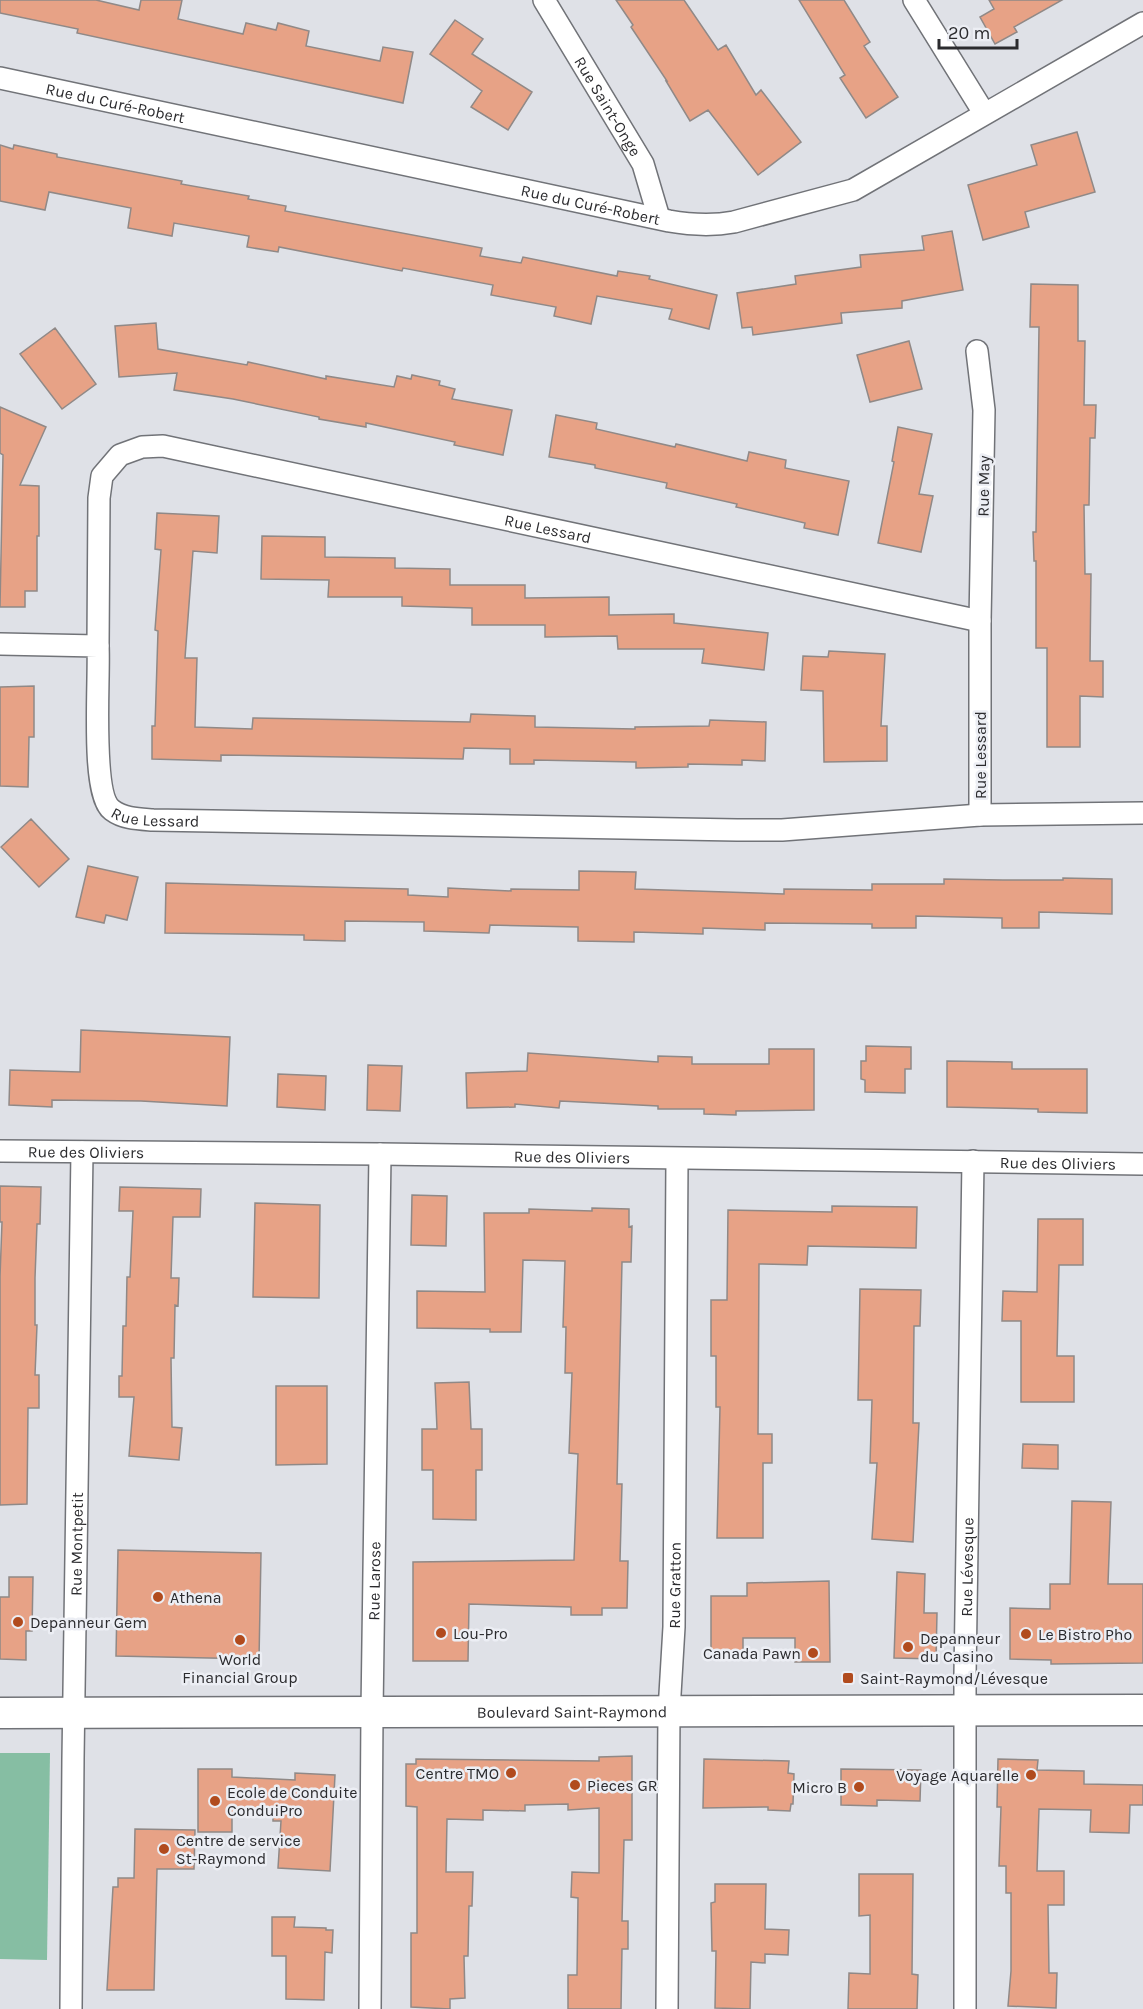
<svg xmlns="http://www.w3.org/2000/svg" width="1143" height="2009" viewBox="0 0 1143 2009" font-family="Karla,sans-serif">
<rect width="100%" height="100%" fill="#dfe1e7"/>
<path fill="#86bea3" d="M 0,1753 L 50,1753 L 47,1960 L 0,1959 Z"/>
<path fill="#e7a286" stroke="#908987" stroke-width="1.5" d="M 0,0 L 96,0 L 139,10 L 141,0 L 182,0 L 178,19 L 243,34 L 246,23 L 276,30 L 278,23 L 309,31 L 306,46 L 380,61 L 383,47 L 413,52 L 403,103 L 77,33 L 78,29 L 0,13 Z
M 616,0 L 684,0 L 718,50 L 726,45 L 756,95 L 761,90 L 801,142 L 758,175 L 708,110 L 690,121 L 666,81 L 667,81 L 631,27 L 633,25 Z
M 799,0 L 844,0 L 870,42 L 864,46 L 898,97 L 866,118 L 840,78 L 845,75 Z
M 989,0 L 1062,0 L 1014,27 L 1017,32 L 995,44 L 980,17 L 994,9 Z
M 455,20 L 483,39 L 472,54 L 532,92 L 508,130 L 471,107 L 482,91 L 430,54 Z
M 1077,132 L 1095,192 L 1025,212 L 1029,227 L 983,240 L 968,185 L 1037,165 L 1031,145 Z
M 0,145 L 13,149 L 14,145 L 57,154 L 57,157 L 182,181 L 181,184 L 249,196 L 248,199 L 286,206 L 285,211 L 482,248 L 480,256 L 521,263 L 523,257 L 617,276 L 618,271 L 650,276 L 649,279 L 717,295 L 709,329 L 669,319 L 672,309 L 597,296 L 591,324 L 554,316 L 556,307 L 491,295 L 493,285 L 403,268 L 402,271 L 279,247 L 278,252 L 247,247 L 249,236 L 174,223 L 172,236 L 128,228 L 131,208 L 49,192 L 45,210 L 0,201 Z
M 952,231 L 963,290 L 902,301 L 902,308 L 841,313 L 842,323 L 753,335 L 752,327 L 742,328 L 737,293 L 796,284 L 795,276 L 861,267 L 860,255 L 924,250 L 922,236 Z
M 1031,284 L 1078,285 L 1078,341 L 1085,341 L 1084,405 L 1096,405 L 1095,438 L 1090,438 L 1089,505 L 1084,505 L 1085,574 L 1091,574 L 1090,661 L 1103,661 L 1103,697 L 1080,696 L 1080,747 L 1047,747 L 1047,648 L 1036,648 L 1036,561 L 1034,561 L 1033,532 L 1036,532 L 1039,327 L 1030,327 Z
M 156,323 L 158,349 L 247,365 L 248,362 L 326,379 L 326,376 L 394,387 L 397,376 L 411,379 L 412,375 L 440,381 L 439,385 L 455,389 L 452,399 L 512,410 L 503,455 L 454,445 L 455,442 L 366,423 L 366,427 L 319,419 L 319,417 L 233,399 L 174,390 L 177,373 L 119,377 L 115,326 Z
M 55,328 L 96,384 L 62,409 L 20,354 Z
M 909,341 L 922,389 L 870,402 L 857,355 Z
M 0,407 L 46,427 L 20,485 L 39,486 L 39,536 L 37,536 L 37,591 L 25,591 L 25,607 L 0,607 L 3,455 L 0,453 Z
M 556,415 L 597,423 L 596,429 L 675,447 L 676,444 L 747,461 L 749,452 L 786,460 L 785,468 L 849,481 L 838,535 L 804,528 L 805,523 L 736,507 L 737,504 L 666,488 L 667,483 L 595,468 L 595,465 L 549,457 Z
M 898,427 L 932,434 L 919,494 L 933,496 L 921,552 L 878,543 L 894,462 L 892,461 Z
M 157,513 L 219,516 L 217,553 L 193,551 L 185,658 L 197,658 L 195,727 L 252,729 L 253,718 L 470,722 L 471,714 L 535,716 L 535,727 L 635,729 L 635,727 L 709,726 L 710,720 L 766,722 L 765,761 L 742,760 L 742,765 L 688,764 L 688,767 L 636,768 L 636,762 L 534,760 L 534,764 L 510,764 L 510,749 L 464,748 L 463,759 L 221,755 L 221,761 L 152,759 L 152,726 L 155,726 L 158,631 L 155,630 L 161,550 L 155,549 Z
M 262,536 L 325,537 L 325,557 L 395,558 L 395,568 L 450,569 L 450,585 L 525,585 L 525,598 L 609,597 L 609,615 L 674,614 L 674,623 L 768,633 L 764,670 L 702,663 L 704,649 L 618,649 L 617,636 L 545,637 L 545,625 L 472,625 L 472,608 L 402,606 L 402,597 L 328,597 L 329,580 L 261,579 Z
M 829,651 L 885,654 L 881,726 L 887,726 L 887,761 L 824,762 L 823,691 L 801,690 L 803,656 L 828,657 Z
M 34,686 L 34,737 L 29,737 L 28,787 L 0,786 L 0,687 Z
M 31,819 L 69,859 L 39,887 L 1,847 Z
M 88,866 L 138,877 L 127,920 L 106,915 L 104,923 L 76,917 Z
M 579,871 L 636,872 L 635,889 L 784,894 L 784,889 L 872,890 L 872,884 L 944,884 L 944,879 L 1003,880 L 1063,880 L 1063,878 L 1112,879 L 1112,914 L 1039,912 L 1039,928 L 1002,928 L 1002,918 L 916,916 L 916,928 L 872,928 L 872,924 L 765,923 L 765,930 L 703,928 L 703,934 L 634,932 L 634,942 L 578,941 L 578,927 L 490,925 L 489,933 L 424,931 L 424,922 L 345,921 L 345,941 L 304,940 L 304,935 L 165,933 L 166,883 L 408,889 L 408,895 L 448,897 L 448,888 L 511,891 L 511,889 L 579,890 Z
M 81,1030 L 230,1037 L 227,1106 L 141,1101 L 52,1100 L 52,1107 L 9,1105 L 10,1070 L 80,1072 Z
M 866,1046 L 911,1047 L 911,1069 L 905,1069 L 905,1093 L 865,1092 L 865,1080 L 861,1079 L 861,1061 L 866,1061 Z
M 769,1049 L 814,1049 L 814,1110 L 736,1111 L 736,1115 L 704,1114 L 704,1109 L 658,1109 L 658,1106 L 560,1101 L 559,1108 L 515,1104 L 515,1107 L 467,1108 L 466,1073 L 527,1071 L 528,1053 L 658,1062 L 658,1056 L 692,1057 L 692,1064 L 769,1064 Z
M 947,1061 L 1012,1062 L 1012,1069 L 1087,1069 L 1087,1113 L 1038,1112 L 1038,1109 L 947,1107 Z
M 368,1065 L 402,1066 L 400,1111 L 367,1110 Z
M 278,1074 L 326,1076 L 325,1110 L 277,1107 Z
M 0,1186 L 41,1187 L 40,1224 L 37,1224 L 35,1278 L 35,1325 L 37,1325 L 35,1375 L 39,1375 L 39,1408 L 28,1408 L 27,1504 L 0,1505 L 0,1277 L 2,1222 L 0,1222 Z
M 120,1187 L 201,1189 L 200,1217 L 173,1217 L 171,1278 L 179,1278 L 178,1306 L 175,1305 L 174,1358 L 171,1358 L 172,1427 L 182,1428 L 179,1460 L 129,1456 L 134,1397 L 119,1397 L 119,1376 L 122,1376 L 123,1326 L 126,1326 L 127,1277 L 130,1277 L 133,1211 L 119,1211 Z
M 412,1195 L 447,1196 L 446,1246 L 411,1245 Z
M 255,1203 L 320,1205 L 319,1298 L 253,1297 Z
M 832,1206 L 917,1207 L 916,1248 L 808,1246 L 807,1265 L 759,1264 L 758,1434 L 772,1434 L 772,1463 L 763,1463 L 763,1538 L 717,1538 L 720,1407 L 716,1407 L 716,1356 L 711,1356 L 711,1300 L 727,1300 L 728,1210 L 832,1212 Z
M 592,1208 L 629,1209 L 629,1227 L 632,1226 L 631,1262 L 622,1262 L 617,1484 L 622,1484 L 620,1561 L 628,1561 L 627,1608 L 602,1608 L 602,1615 L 571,1615 L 571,1607 L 469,1604 L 468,1661 L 413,1661 L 413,1562 L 574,1560 L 578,1454 L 569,1453 L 572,1373 L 565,1373 L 566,1327 L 563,1327 L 565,1261 L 523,1260 L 521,1332 L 490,1332 L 490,1329 L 417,1328 L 417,1291 L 485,1292 L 484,1213 L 529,1213 L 529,1209 L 592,1211 Z
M 1038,1219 L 1083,1219 L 1083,1265 L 1059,1265 L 1057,1356 L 1074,1356 L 1074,1402 L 1021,1402 L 1021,1321 L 1002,1321 L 1003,1291 L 1037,1292 Z
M 860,1289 L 921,1290 L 920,1326 L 914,1326 L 913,1423 L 919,1423 L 913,1542 L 872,1539 L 877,1463 L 870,1463 L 872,1400 L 858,1400 Z
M 469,1382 L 471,1429 L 482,1429 L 482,1470 L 476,1470 L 476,1520 L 433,1519 L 433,1470 L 422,1470 L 422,1429 L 437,1429 L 435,1383 Z
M 276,1386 L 327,1386 L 327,1464 L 276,1465 Z
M 1023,1444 L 1058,1445 L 1058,1469 L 1022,1468 Z
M 1072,1501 L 1111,1502 L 1108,1584 L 1143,1584 L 1143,1663 L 1051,1664 L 1051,1660 L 1010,1659 L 1010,1608 L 1050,1609 L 1050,1584 L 1070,1584 Z
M 118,1550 L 261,1553 L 259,1659 L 116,1656 Z
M 897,1572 L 925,1574 L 924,1613 L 937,1613 L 936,1659 L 894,1658 Z
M 9,1577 L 33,1577 L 32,1631 L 26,1631 L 26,1660 L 0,1659 L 0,1597 L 9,1597 Z
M 829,1581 L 830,1662 L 795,1662 L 795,1638 L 743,1638 L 743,1658 L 711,1658 L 711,1596 L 747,1596 L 747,1583 Z
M 632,1756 L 632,1840 L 624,1840 L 622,1921 L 628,1921 L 628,1949 L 622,1949 L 621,2009 L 568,2009 L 568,1975 L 577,1975 L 578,1898 L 571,1897 L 572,1872 L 599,1873 L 599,1808 L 568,1810 L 568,1804 L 525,1805 L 525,1811 L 483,1810 L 483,1820 L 447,1819 L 446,1872 L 473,1872 L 472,1906 L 469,1906 L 468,1956 L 464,1956 L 465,1998 L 450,1999 L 450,2009 L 411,2007 L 411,1933 L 417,1933 L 417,1807 L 406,1806 L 406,1764 L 416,1764 L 416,1759 L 599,1761 L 599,1757 Z
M 704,1759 L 789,1761 L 788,1773 L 794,1774 L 793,1804 L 791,1804 L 790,1811 L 768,1810 L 768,1807 L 703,1808 Z
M 998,1759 L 1038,1760 L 1037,1770 L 1084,1771 L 1084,1784 L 1143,1785 L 1143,1805 L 1130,1805 L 1129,1833 L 1090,1832 L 1091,1810 L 1039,1809 L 1037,1871 L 1064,1871 L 1064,1905 L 1048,1905 L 1049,1973 L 1057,1973 L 1056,2008 L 1008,2006 L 1011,1971 L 1011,1893 L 1006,1893 L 1006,1866 L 999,1866 L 1001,1807 L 997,1807 Z
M 198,1769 L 232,1769 L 232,1777 L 295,1780 L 295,1773 L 335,1775 L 330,1871 L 278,1868 L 281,1821 L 273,1821 L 273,1815 L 232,1815 L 232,1832 L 198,1832 Z
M 841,1769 L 921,1770 L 920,1801 L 877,1800 L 877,1806 L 841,1805 Z
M 135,1829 L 195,1830 L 194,1869 L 157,1869 L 154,1990 L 107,1990 L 113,1887 L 118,1887 L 118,1878 L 134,1878 Z
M 859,1874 L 913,1874 L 912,1974 L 918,1975 L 917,2009 L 848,2009 L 849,1973 L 870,1974 L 870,1915 L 859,1916 Z
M 715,1884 L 766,1884 L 765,1929 L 789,1930 L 788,1955 L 765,1954 L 765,1963 L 751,1962 L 750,2009 L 715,2008 L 716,1951 L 712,1951 L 711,1903 L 715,1902 Z
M 272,1917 L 295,1917 L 294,1927 L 326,1928 L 326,1930 L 333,1930 L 332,1953 L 325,1952 L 324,2000 L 286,1999 L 286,1956 L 272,1956 Z"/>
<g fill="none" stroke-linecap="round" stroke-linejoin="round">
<defs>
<g id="minor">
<path id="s1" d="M 544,0 L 643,164 L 659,218"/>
<path d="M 914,0 L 984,113"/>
<path id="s2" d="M 0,78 L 669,221 C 692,225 712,226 734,222 L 853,190 L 1143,23"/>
<path d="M 977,351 L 984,410 L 980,621"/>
<path id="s3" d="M 0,644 L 98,646 C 100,677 90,794 112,810 C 124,819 139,819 153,820 L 737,830 L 782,830 L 980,815 L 1143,813"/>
<path id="s4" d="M 98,646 L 99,498 L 102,476 L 120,455 L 142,447 L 163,446 L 980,621 L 980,815"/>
<path id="s5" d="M 0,1151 L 380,1154 L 1143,1164"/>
<path id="s6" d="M 71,2009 L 73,1759 L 82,1152"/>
<path id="s7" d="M 370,2009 L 372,1711 L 380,1154"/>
<path id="s8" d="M 667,2009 L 669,1711 L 674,1627 L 677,1159"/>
<path id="s9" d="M 965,2009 L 965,1675 L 973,1161"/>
</g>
<g id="secondary">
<path id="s10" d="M 0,1713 L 1143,1710"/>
</g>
</defs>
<use href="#minor" stroke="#717378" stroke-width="24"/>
<use href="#secondary" stroke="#717378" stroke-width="33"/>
<use href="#minor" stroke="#fff" stroke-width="21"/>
<use href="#secondary" stroke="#fff" stroke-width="30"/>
</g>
<g fill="#b14b1e" stroke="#eceef4" stroke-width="2">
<circle cx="158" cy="1597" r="6"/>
<circle cx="18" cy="1622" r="6"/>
<circle cx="441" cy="1633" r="6"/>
<circle cx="1026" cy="1634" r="6"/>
<circle cx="240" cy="1640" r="6"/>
<circle cx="908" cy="1647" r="6"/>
<circle cx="813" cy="1653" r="6"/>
<rect x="842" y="1672" width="12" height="12" rx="3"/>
<circle cx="511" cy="1773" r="6"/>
<circle cx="1031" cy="1775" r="6"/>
<circle cx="575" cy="1785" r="6"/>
<circle cx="859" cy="1787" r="6"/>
<circle cx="215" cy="1801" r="6"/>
<circle cx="164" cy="1849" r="6"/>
</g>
<g text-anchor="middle" stroke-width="5" stroke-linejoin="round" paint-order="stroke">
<g font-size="16" fill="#2b2b2e" stroke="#eceef4">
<text dy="6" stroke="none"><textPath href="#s2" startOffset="118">Rue du Curé-Robert</textPath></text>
<text dy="6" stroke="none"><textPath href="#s1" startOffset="124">Rue Saint-Onge</textPath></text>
<text dy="6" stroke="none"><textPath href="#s2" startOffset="604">Rue du Curé-Robert</textPath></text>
<text transform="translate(983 486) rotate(-89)" y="6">Rue May</text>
<text dy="6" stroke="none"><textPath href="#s4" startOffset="636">Rue Lessard</textPath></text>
<text transform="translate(980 755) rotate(-90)" y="6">Rue Lessard</text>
<text dy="6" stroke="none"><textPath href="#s3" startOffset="310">Rue Lessard</textPath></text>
<text dy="6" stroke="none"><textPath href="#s5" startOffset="86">Rue des Oliviers</textPath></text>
<text dy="6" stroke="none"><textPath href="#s5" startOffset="572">Rue des Oliviers</textPath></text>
<text dy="6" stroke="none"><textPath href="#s5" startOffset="1058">Rue des Oliviers</textPath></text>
<text dy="6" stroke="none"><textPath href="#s6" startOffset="465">Rue Montpetit</textPath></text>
<text dy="6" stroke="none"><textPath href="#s9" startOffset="442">Rue Lévesque</textPath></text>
<text dy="6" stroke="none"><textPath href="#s7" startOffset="428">Rue Larose</textPath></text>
<text dy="6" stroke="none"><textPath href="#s8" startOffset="424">Rue Gratton</textPath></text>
<text dy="6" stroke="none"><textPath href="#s10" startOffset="572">Boulevard Saint-Raymond</textPath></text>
</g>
<g font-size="16" fill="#2b2b2e" stroke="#eceef4" text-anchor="start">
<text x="170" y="1603">Athena</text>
<text x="30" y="1628">Depanneur Gem</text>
<text x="453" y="1639">Lou-Pro</text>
<text x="1038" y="1640">Le Bistro Pho</text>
<text x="920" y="1644">Depanneur<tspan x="920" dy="18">du Casino</tspan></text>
<text x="801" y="1659" text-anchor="end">Canada Pawn</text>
<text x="240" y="1665" text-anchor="middle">World<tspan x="240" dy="18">Financial Group</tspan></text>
<text x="860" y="1684">Saint-Raymond/Lévesque</text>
<text x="499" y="1779" text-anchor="end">Centre TMO</text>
<text x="1019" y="1781" text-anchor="end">Voyage Aquarelle</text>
<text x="587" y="1791">Pieces GR</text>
<text x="847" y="1793" text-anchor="end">Micro B</text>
<text x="227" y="1798">Ecole de Conduite<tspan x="227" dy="18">ConduiPro</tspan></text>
<text x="176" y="1846">Centre de service<tspan x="176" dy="18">St-Raymond</tspan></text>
</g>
</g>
<path d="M939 39v9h78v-9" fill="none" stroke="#2b2b2e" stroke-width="3"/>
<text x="948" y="39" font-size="18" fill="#2b2b2e" stroke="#eceef4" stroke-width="4.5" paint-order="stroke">20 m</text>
</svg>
